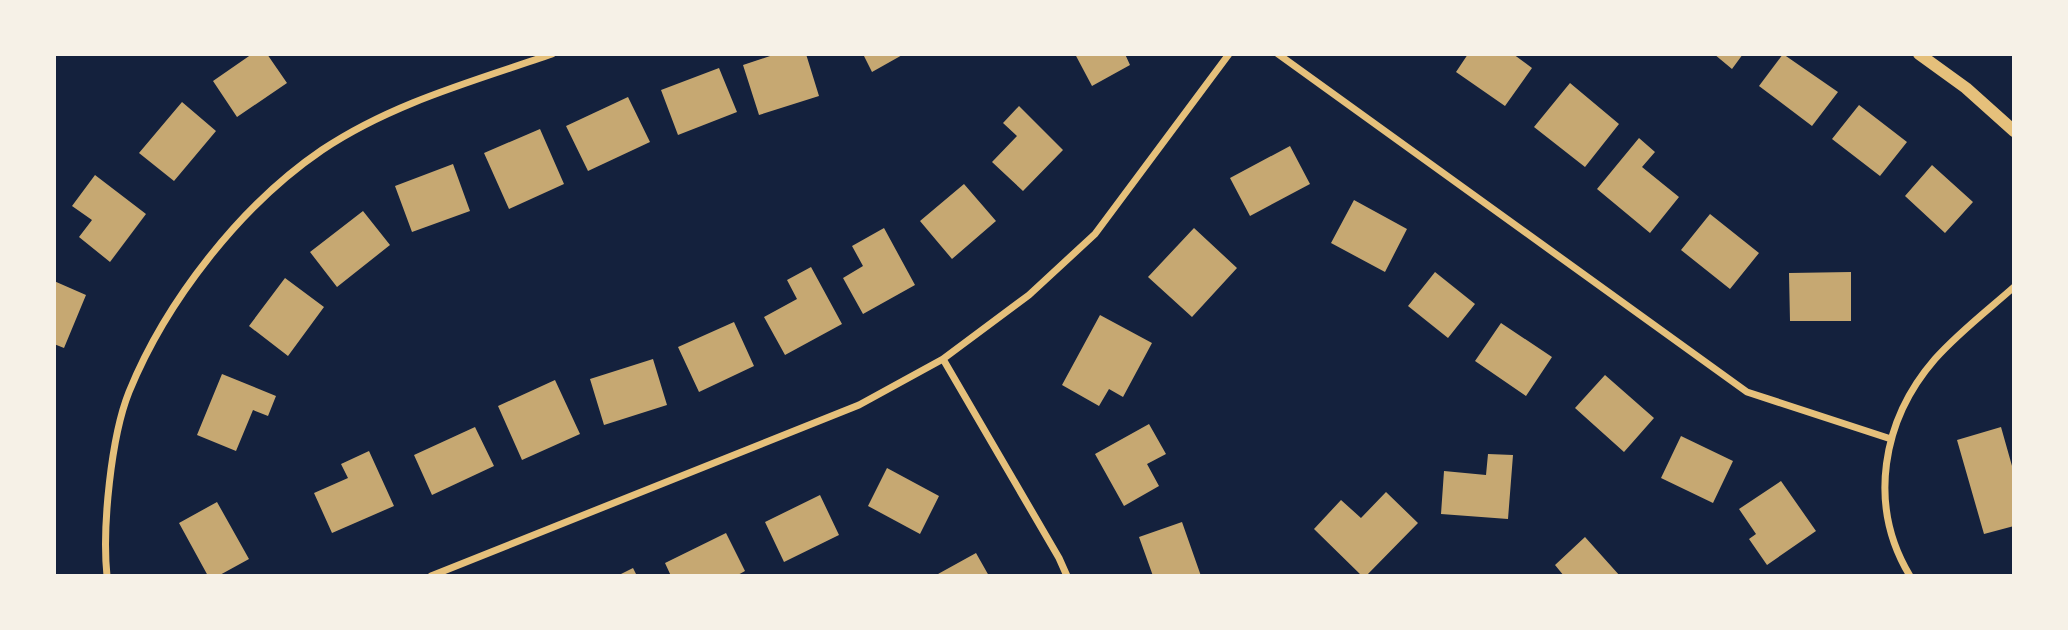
<svg xmlns="http://www.w3.org/2000/svg" width="2068" height="630" viewBox="0 0 2068 630" font-family="Raleway,sans-serif">
<rect width="100%" height="100%" fill="#14213d"/>
<path fill="#c6a872" d="M 252,54 L 267,54 L 287,83 L 237,117 L 213,81 Z
M 776,54 L 806,54 L 819,96 L 759,115 L 743,65 Z
M 863,54 L 904,54 L 872,72 Z
M 1075,54 L 1125,54 L 1130,65 L 1092,86 Z
M 1468,54 L 1513,54 L 1532,68 L 1505,106 L 1456,72 Z
M 1714,54 L 1743,54 L 1732,69 Z
M 1783,54 L 1838,92 L 1812,126 L 1759,86 Z
M 719,68 L 737,112 L 678,135 L 661,90 Z
M 1570,83 L 1619,124 L 1585,167 L 1534,127 Z
M 628,97 L 650,142 L 588,171 L 566,126 Z
M 182,102 L 216,131 L 174,181 L 139,153 Z
M 1859,105 L 1907,142 L 1880,176 L 1832,139 Z
M 1019,106 L 1063,150 L 1023,191 L 992,162 L 1017,136 L 1003,123 Z
M 540,129 L 564,184 L 509,209 L 484,153 Z
M 1639,138 L 1655,152 L 1642,167 L 1679,197 L 1650,233 L 1597,189 Z
M 1290,146 L 1310,184 L 1250,216 L 1230,178 Z
M 453,164 L 470,211 L 412,232 L 395,186 Z
M 1932,165 L 1973,202 L 1945,233 L 1905,196 Z
M 95,175 L 146,214 L 110,262 L 79,237 L 92,220 L 72,206 Z
M 964,184 L 996,221 L 952,259 L 920,221 Z
M 1354,200 L 1407,229 L 1385,272 L 1331,243 Z
M 363,211 L 390,245 L 337,287 L 310,252 Z
M 1710,214 L 1759,253 L 1730,289 L 1681,250 Z
M 884,228 L 915,285 L 863,314 L 843,278 L 863,266 L 852,246 Z
M 1194,228 L 1237,268 L 1192,317 L 1148,277 Z
M 811,267 L 842,324 L 785,355 L 764,317 L 797,299 L 787,280 Z
M 1435,272 L 1475,304 L 1448,338 L 1408,306 Z
M 1851,272 L 1851,321 L 1790,321 L 1789,273 Z
M 285,278 L 324,307 L 288,356 L 249,326 Z
M 54,281 L 86,295 L 64,348 L 54,344 Z
M 1100,315 L 1152,343 L 1123,397 L 1109,389 L 1099,406 L 1062,385 Z
M 734,322 L 754,366 L 699,392 L 678,347 Z
M 1501,323 L 1552,357 L 1526,396 L 1475,361 Z
M 653,359 L 667,405 L 604,425 L 590,379 Z
M 222,374 L 276,396 L 268,416 L 253,410 L 236,451 L 197,435 Z
M 1605,375 L 1654,418 L 1624,452 L 1575,408 Z
M 555,380 L 580,434 L 522,460 L 498,406 Z
M 1149,424 L 1166,454 L 1147,464 L 1159,486 L 1124,506 L 1095,454 Z
M 475,427 L 494,466 L 432,495 L 414,455 Z
M 2001,427 L 2014,473 L 2014,526 L 1984,534 L 1957,440 Z
M 1681,436 L 1733,461 L 1713,503 L 1661,478 Z
M 369,451 L 394,506 L 332,533 L 314,493 L 348,478 L 341,464 Z
M 1488,454 L 1513,455 L 1508,519 L 1441,514 L 1444,471 L 1486,475 Z
M 887,468 L 939,496 L 920,534 L 868,506 Z
M 1781,481 L 1816,531 L 1767,565 L 1749,539 L 1756,534 L 1739,509 Z
M 1386,492 L 1418,523 L 1366,576 L 1362,576 L 1314,529 L 1341,500 L 1361,518 Z
M 820,495 L 839,535 L 784,562 L 765,522 Z
M 217,502 L 249,559 L 218,576 L 208,576 L 179,523 Z
M 1182,522 L 1201,576 L 1153,576 L 1139,537 Z
M 726,533 L 745,571 L 736,576 L 671,576 L 665,563 Z
M 1585,537 L 1620,576 L 1564,576 L 1555,565 Z
M 976,553 L 989,576 L 939,576 L 938,574 Z
M 633,568 L 637,576 L 617,576 Z"/>
<g fill="none" stroke-linecap="round" stroke-linejoin="round">
<path stroke="#e5c07b" stroke-width="7" d="M 1278,54 L 1747,392 L 1891,439
M 943,359 L 1059,558 L 1067,576
M 107,576 C 102,528 111,437 129,392 C 166,301 241,205 322,150 C 392,103 474,81 552,54
M 431,576 L 859,405 L 943,359 L 1029,295 L 1095,234 L 1229,54
M 1910,576 C 1867,505 1882,420 1935,359 C 1958,333 1988,310 2014,287"/>
<path stroke="#e5c07b" stroke-width="12" d="M 1919,54 L 1966,88 L 2014,131"/>
</g>
<rect width="2068" height="630" fill="none" stroke="#f6f1e7" stroke-width="112"/>
</svg>
